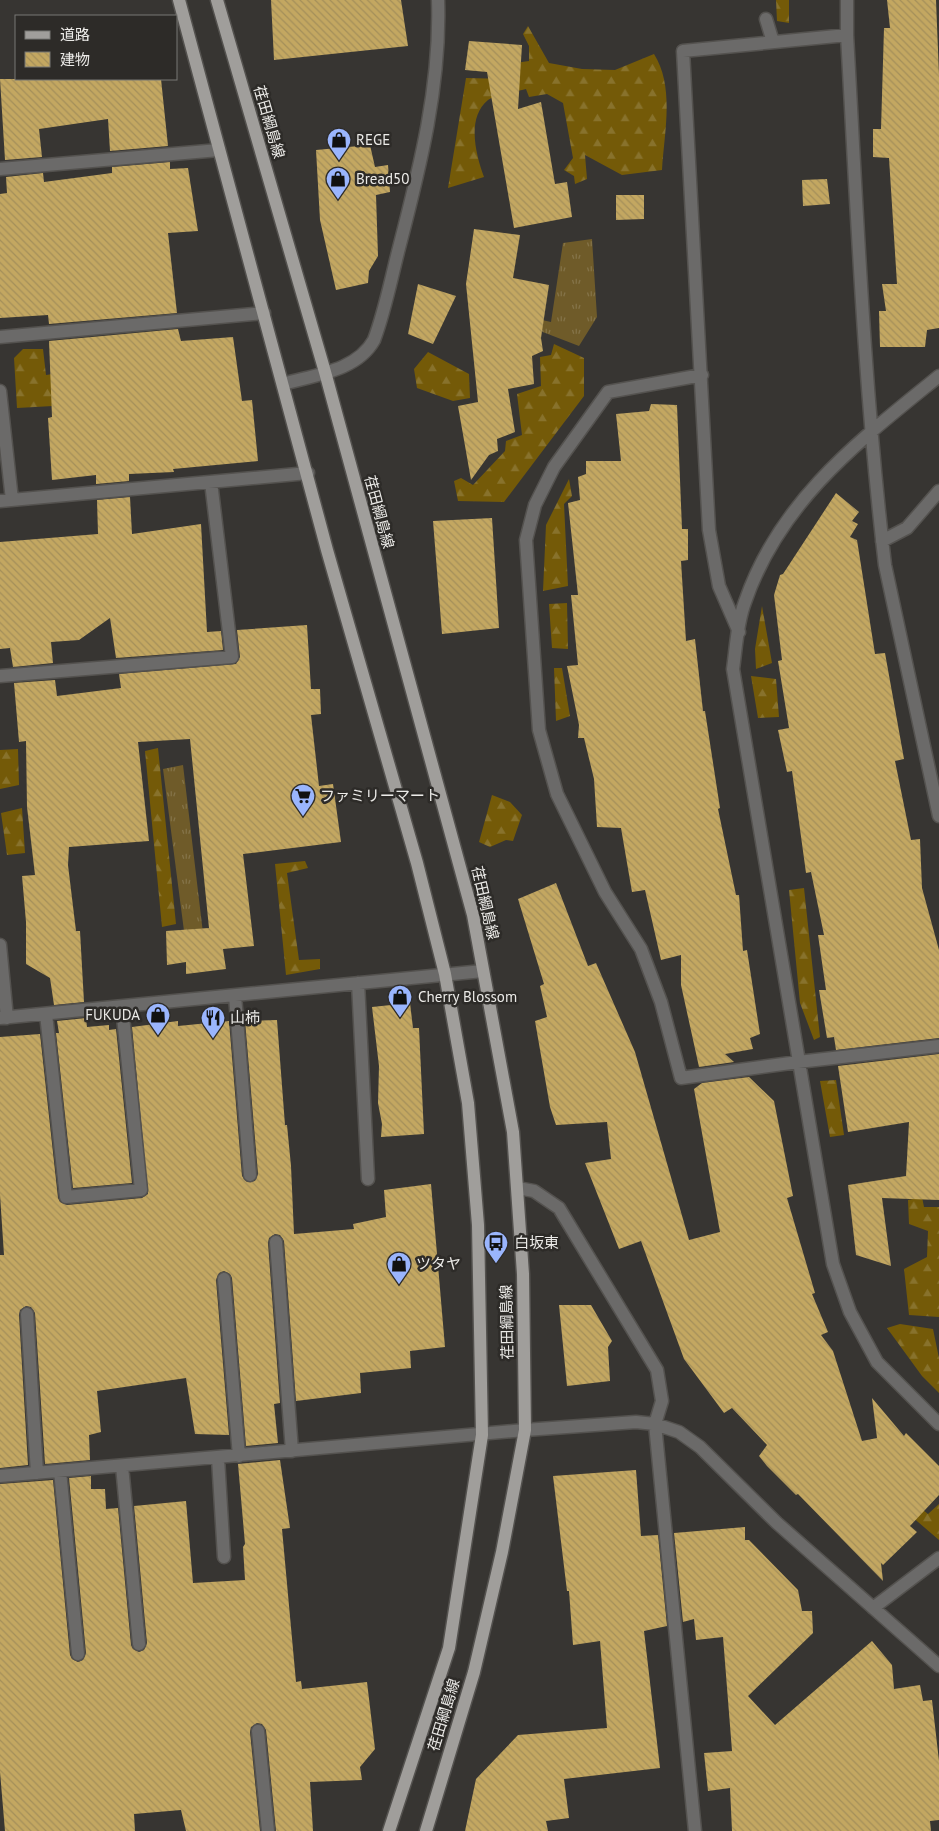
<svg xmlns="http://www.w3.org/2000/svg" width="939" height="1831" viewBox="0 0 939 1831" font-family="'PT Sans','Noto Sans JP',sans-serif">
<defs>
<pattern id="grass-tufts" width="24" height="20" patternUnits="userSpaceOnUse" patternTransform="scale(1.25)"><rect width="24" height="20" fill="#6f5b29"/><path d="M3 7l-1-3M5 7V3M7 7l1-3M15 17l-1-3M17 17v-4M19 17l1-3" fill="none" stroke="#847348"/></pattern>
<pattern id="forest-firs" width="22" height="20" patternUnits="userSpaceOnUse" patternTransform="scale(1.25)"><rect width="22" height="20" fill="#745a08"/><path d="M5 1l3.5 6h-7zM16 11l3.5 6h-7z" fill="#88722c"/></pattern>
<pattern id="building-back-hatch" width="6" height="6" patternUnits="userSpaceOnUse" patternTransform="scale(1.25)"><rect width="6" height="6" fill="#c3a761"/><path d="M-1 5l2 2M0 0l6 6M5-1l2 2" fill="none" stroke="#a48f5a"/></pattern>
</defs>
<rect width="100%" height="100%" fill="#373532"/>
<path fill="url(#grass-tufts)" d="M 592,239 L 597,317 L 579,346 L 509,319 L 510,313 L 551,322 L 563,243 Z
M 183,765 L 205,950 L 187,954 L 163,769 Z"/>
<path fill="url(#forest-firs)" d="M 776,0 L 789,0 L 789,23 L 777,21 Z
M 528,26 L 549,63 L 582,69 L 615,70 L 654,54 C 675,87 664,134 662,170 L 622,175 L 585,155 L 587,179 L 575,184 L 574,176 L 564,170 L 573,158 L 563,103 L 547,94 L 529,97 L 526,89 C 515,92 497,94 488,100 C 466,118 476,155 484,177 L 448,188 L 466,78 L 513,79 L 515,63 L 529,61 L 529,46 L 523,34 Z
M 554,344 L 584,358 L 584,396 L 504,502 L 458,501 L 454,481 L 461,478 L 473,485 L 505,451 L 506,441 L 522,435 L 517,394 L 541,386 L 540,357 L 551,355 Z
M 23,349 L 43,349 L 46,375 L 53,374 L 53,406 L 17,408 L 14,358 Z
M 428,352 L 469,374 L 470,398 L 453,401 L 417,388 L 414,369 Z
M 569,479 L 572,496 L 564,504 L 568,586 L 543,591 L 546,525 Z
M 567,603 L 568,649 L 552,648 L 549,604 Z
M 762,606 L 772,663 L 756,669 L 755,649 Z
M 554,668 L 562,668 L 570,716 L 556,721 Z
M 751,676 L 776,679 L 779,717 L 758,718 Z
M 158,748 L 176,924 L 162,927 L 145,751 Z
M 18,749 L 19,785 L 0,789 L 0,750 Z
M 492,795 L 510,802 L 522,815 L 513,841 L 506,840 L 490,847 L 479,842 Z
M 22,808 L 25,853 L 7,855 L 1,813 Z
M 305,861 L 308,868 L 287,873 L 299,960 L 320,959 L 320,969 L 286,975 L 275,864 Z
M 804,888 L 820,1037 L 814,1040 L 800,1003 L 789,890 Z
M 836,1080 L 844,1135 L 830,1137 L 820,1081 Z
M 922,1197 L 924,1207 L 939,1207 L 939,1317 L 909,1315 L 904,1269 L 927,1257 L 928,1231 L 909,1224 L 908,1200 Z
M 900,1324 L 933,1329 L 939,1358 L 939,1393 L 922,1376 L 887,1328 Z
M 882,1477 L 928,1514 L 939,1504 L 939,1540 L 875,1485 Z"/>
<path fill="url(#building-back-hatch)" d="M 271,0 L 401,0 L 408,46 L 274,60 Z
M 887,0 L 936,0 L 939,75 L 939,328 L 927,330 L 925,347 L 880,347 L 879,311 L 886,311 L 882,284 L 897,284 L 889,158 L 873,157 L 873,129 L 881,129 L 884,28 L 890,28 Z
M 469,41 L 522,45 L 518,109 L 541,102 L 555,184 L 567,182 L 572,217 L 514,228 L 487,72 L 465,70 Z
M 0,79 L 161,79 L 168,146 L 110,151 L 108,119 L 39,129 L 42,157 L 5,160 Z
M 370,145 L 375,167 L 388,165 L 390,192 L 376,195 L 378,256 L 369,271 L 368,283 L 336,290 L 320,220 L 316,150 Z
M 170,162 L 170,169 L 188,168 L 198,231 L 168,233 L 177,313 L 49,324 L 48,315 L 0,318 L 0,194 L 7,193 L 6,177 L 43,173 L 44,182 L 112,173 L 112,167 Z
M 827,179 L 830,204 L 803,206 L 802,180 Z
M 616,195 L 644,195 L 644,219 L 616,220 Z
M 474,229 L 520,235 L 513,278 L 549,285 L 541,338 L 543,351 L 532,356 L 534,384 L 508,389 L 515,432 L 497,439 L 498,451 L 489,455 L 471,480 L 458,406 L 478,402 L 466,284 Z
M 418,284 L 456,296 L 433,344 L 408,334 Z
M 178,329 L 181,341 L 233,337 L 242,401 L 252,400 L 258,461 L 173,469 L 174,472 L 129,474 L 129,481 L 96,484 L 96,475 L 52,480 L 48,418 L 52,417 L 49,341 Z
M 651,404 L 677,405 L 682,529 L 688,529 L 688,560 L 681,561 L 686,641 L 695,639 L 703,711 L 705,711 L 720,808 L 718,809 L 736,895 L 739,895 L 743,951 L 747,950 L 760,1034 L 750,1038 L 753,1049 L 725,1054 L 734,1062 L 699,1067 L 681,985 L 681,955 L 661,960 L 645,890 L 632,892 L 621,828 L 597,827 L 594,779 L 584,738 L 578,738 L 579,725 L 567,666 L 578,665 L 571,595 L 578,595 L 568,503 L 580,500 L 578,477 L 586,474 L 586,461 L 621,461 L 616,414 L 649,411 Z
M 836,493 L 859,512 L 852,521 L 858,524 L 850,537 L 857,540 L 875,654 L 885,653 L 904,759 L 895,761 L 911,840 L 920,839 L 922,888 L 939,950 L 939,1038 L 836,1050 L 834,1037 L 827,1038 L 819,990 L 826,990 L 818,935 L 824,935 L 811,872 L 806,873 L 792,771 L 787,772 L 778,730 L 789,728 L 778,661 L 782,660 L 774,595 L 780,575 L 783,574 Z
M 130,497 L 132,534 L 201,524 L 207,632 L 221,631 L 223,650 L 116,658 L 110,618 L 79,640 L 51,642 L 53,663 L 13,667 L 10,648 L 0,649 L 0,542 L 98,534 L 97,500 Z
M 492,518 L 499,628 L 442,634 L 433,521 Z
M 307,625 L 311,689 L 320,689 L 321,714 L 311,715 L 319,786 L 333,784 L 341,842 L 243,854 L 254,946 L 223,949 L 226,969 L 186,974 L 186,962 L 167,965 L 166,931 L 209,928 L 190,739 L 138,742 L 149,841 L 69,847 L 68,865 L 76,931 L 80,931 L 84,1002 L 54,1005 L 50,978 L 26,964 L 26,922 L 22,876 L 35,875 L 27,807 L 26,741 L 19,742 L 14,683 L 55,680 L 57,696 L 121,688 L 119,674 L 236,664 L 240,657 L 237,630 Z
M 556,883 L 588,966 L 596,963 L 635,1052 L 689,1240 L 720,1232 L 694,1089 L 702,1083 L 749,1077 L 774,1101 L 793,1196 L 787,1198 L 815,1293 L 812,1294 L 828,1332 L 821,1335 L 833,1351 L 862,1441 L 877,1438 L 872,1398 L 904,1436 L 906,1433 L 939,1466 L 939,1495 L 910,1526 L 917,1532 L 883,1565 L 881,1563 L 883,1581 L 798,1494 L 796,1495 L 767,1466 L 759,1456 L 767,1445 L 732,1408 L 724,1413 L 684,1359 L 641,1241 L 619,1249 L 585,1163 L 611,1159 L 607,1122 L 556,1125 L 550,1107 L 535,1021 L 547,1017 L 540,986 L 544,984 L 518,899 Z
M 410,1003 L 413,1028 L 419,1028 L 424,1134 L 381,1137 L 382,1124 L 378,1103 L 379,1066 L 372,1007 Z
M 86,1018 L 87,1027 L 109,1025 L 109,1030 L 116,1029 L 132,1183 L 73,1188 L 56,1033 L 59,1033 L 57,1021 Z
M 277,1020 L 285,1125 L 287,1125 L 291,1166 L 294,1234 L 354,1229 L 353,1224 L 386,1217 L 384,1190 L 431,1184 L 445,1347 L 410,1351 L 411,1368 L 360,1373 L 361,1393 L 296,1401 L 284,1241 L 280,1235 L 275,1234 L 269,1238 L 268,1243 L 280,1403 L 274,1404 L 278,1443 L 246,1446 L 232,1278 L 230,1274 L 224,1271 L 219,1273 L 216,1280 L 229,1435 L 195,1434 L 186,1378 L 97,1391 L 101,1432 L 89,1435 L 90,1460 L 45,1464 L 35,1313 L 31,1307 L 26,1306 L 20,1310 L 19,1315 L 28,1465 L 0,1468 L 0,1255 L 4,1255 L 0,1195 L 0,1037 L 40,1034 L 58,1198 L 60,1202 L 67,1205 L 142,1198 L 148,1194 L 132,1027 L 178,1021 L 178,1026 L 229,1021 L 242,1176 L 247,1182 L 255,1181 L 258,1174 L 245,1021 Z
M 939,1054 L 939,1200 L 882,1198 L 891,1266 L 856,1255 L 848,1185 L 906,1176 L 909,1122 L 848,1132 L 838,1066 Z
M 559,1305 L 591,1305 L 612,1341 L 608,1347 L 610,1381 L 567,1386 Z
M 280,1460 L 290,1528 L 282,1529 L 296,1682 L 301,1681 L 302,1689 L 367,1682 L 375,1749 L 360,1767 L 362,1780 L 310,1782 L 313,1831 L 276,1831 L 266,1730 L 262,1724 L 257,1723 L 251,1727 L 250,1732 L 260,1831 L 186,1831 L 181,1810 L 134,1814 L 135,1831 L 5,1831 L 0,1772 L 0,1484 L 53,1480 L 70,1655 L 72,1659 L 78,1662 L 83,1660 L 86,1653 L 69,1478 L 91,1476 L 91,1489 L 105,1489 L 106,1509 L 118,1508 L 131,1645 L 133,1649 L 139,1652 L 144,1650 L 147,1643 L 134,1506 L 186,1501 L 193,1583 L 245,1580 L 243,1547 L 245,1544 L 238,1464 Z
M 636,1470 L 641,1536 L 658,1535 L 667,1626 L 644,1631 L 660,1768 L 564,1779 L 569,1818 L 546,1821 L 548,1831 L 465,1831 L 476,1779 L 518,1735 L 607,1728 L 600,1641 L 573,1645 L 569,1591 L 567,1591 L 553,1476 Z
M 745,1527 L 745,1540 L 749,1540 L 798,1590 L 802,1611 L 812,1611 L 813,1633 L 748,1696 L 775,1725 L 872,1641 L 892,1665 L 894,1689 L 920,1685 L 923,1701 L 932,1700 L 939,1761 L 939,1820 L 930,1821 L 931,1831 L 732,1831 L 730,1788 L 708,1791 L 704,1753 L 732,1751 L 723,1637 L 696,1640 L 694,1619 L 683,1622 L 674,1533 Z"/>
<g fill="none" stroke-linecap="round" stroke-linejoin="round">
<defs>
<path id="minor" d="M 847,0 L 847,35 C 857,211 864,389 885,565 L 939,816
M 766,19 L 773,42
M 0,169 L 219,150
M 0,337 L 264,313
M 702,375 L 608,392 L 554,467 L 535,505 L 526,540 L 539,730 L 557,794 L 605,892 L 641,949 L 661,1002 L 681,1078 L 798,1062 L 939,1046
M 939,376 C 859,441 780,500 745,602 C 737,623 736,648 733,669 L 833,1264 L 850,1312 L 877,1362 L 939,1424
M 283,384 C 314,375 357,371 374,340 C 385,311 391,279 399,248 C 420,167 441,84 438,0
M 0,391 L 12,500
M 0,501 L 308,473
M 882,541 L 907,528 L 939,491
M 739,632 L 719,586 L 709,530 L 683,51 L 847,35
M 0,676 L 232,657 L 211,482
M 0,945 L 7,1018
M 358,983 L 368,1179
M 235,996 L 250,1175
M 46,1014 L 66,1197 L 141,1190 L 122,1007
M 0,1018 L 483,971
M 518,1188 L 534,1191 L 559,1208 L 657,1370 L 662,1401 L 655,1424 L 695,1831
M 276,1242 L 292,1451
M 224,1279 L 239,1456
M 27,1314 L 37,1473
M 218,1458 L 224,1557
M 122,1466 L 139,1644
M 60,1471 L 78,1654
M 0,1476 L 525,1430 L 636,1422 L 655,1424 L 679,1432 L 700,1447 L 777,1523 L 939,1666
M 873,1608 L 939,1558
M 258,1731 L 268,1831"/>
<path id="major" d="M 179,0 L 327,550 L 417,863 L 445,974 L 468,1103 L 478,1225 L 482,1435 L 449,1648 L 389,1831
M 217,0 L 325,372 L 473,915 L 513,1132 L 523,1274 L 525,1430 L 502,1552 L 474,1672 L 426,1831"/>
</defs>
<use href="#minor" stroke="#54524f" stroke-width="15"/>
<use href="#major" stroke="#54524f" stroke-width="15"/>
<use href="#minor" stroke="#6b6a69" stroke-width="12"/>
<use href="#major" stroke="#a09e9b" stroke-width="12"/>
</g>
<defs>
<symbol id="shop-pin" viewBox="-11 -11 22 30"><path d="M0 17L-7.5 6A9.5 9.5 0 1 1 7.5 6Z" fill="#9ab5fd" stroke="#2d2b28"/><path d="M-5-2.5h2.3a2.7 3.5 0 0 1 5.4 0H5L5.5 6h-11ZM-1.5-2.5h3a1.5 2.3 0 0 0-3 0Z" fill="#111"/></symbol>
<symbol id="supermarket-pin" viewBox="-11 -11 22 30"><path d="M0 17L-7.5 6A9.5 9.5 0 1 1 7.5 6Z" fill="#9ab5fd" stroke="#2d2b28"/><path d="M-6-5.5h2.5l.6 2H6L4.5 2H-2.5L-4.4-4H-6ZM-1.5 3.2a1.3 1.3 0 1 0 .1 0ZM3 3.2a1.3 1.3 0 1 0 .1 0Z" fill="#111"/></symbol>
<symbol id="restaurant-pin" viewBox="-11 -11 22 30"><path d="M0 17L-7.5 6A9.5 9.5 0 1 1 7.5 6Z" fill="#9ab5fd" stroke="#2d2b28"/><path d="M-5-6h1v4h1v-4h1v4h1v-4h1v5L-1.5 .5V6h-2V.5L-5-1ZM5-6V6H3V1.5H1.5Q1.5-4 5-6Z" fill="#111"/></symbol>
<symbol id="bus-pin" viewBox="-11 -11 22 30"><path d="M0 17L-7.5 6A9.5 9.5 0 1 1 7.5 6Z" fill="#9ab5fd" stroke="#2d2b28"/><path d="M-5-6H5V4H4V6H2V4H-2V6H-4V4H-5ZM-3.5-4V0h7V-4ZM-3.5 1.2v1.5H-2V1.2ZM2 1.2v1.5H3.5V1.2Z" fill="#111"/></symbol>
</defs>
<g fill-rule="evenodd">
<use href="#shop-pin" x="325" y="126" width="28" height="38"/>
<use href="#shop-pin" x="324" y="165" width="28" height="38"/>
<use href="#supermarket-pin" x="289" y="782" width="28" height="38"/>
<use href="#shop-pin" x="386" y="983" width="28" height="38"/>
<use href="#shop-pin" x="144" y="1001" width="28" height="38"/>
<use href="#restaurant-pin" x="199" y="1004" width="28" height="38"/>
<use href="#bus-pin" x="482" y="1229" width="28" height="38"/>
<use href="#shop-pin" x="385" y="1250" width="28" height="38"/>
</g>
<g text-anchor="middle" stroke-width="5" stroke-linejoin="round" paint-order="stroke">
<g font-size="15" fill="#ecebe8" stroke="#2d2b28">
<text transform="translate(269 122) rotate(74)" y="5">荏田綱島線</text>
<text transform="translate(379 512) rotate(75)" y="5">荏田綱島線</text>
<text transform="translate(485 903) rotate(77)" y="5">荏田綱島線</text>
<text transform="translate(507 1322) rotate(-91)" y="5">荏田綱島線</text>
<text transform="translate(444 1715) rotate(-73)" y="5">荏田綱島線</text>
</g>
<g font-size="15" fill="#ecebe8" stroke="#2d2b28" text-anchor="start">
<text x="356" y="145">REGE</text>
<text x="356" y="184">Bread50</text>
<text x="320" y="801">ファミリーマート</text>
<text x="418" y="1002">Cherry Blossom</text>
<text x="140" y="1020" text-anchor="end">FUKUDA</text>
<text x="230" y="1023">山柿</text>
<text x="514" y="1248">白坂東</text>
<text x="416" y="1269">ツタヤ</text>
</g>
</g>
<rect x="15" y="15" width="162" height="65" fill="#2d2b28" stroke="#797875"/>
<rect x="25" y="31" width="25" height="8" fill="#a09e9b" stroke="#797875"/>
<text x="60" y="40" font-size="15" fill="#ecebe8">道路</text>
<rect x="25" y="52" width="25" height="15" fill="url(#building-back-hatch)" stroke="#797875"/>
<text x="60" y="65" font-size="15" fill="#ecebe8">建物</text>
</svg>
